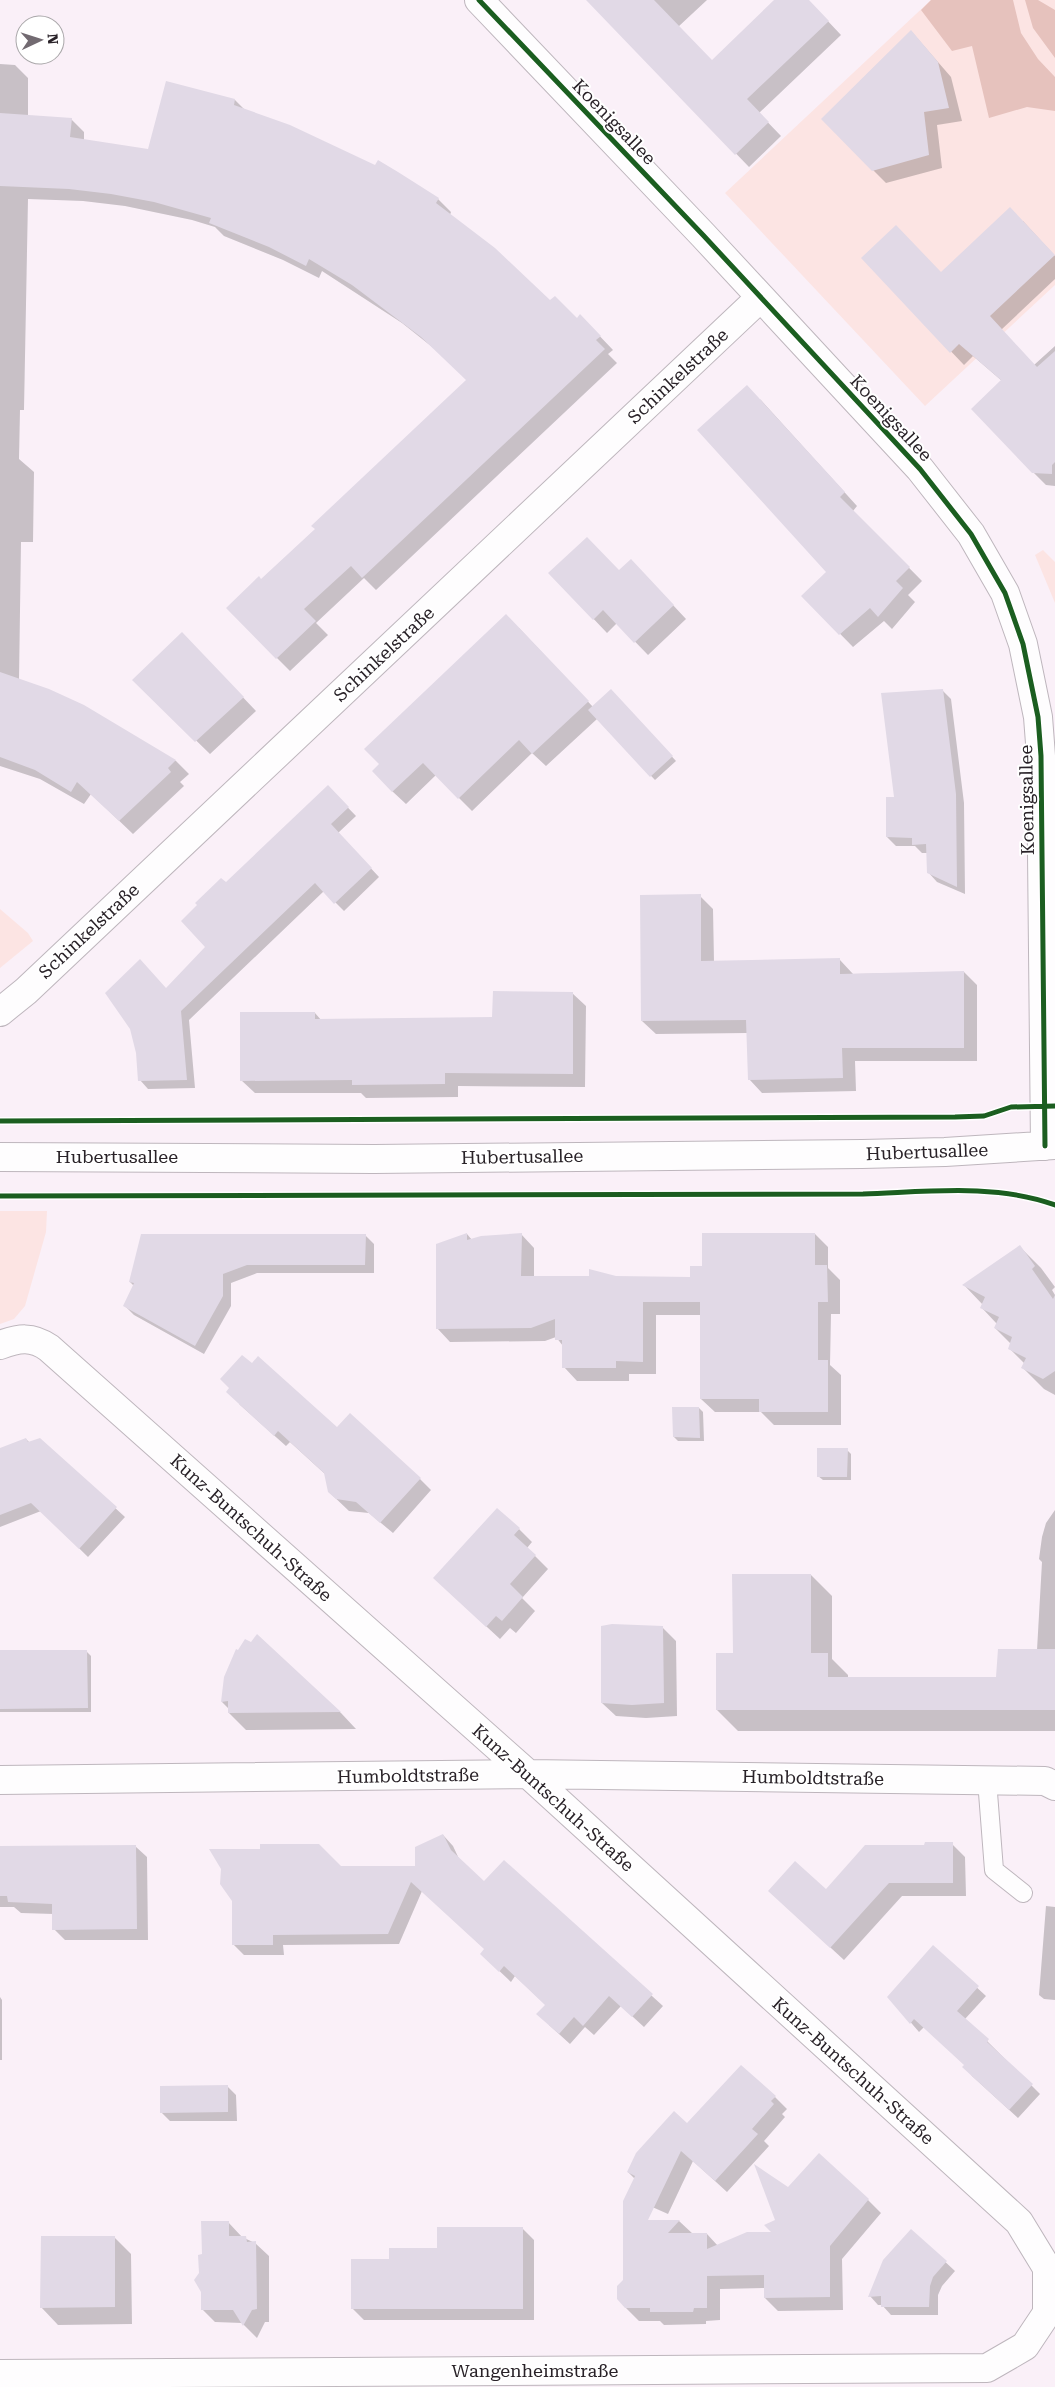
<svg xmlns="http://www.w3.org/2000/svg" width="1055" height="2387" viewBox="0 0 1055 2387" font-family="'Roboto Serif',serif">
<rect width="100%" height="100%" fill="#faf0f8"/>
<path fill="#fce4e3" d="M 931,0 L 1055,0 L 1055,285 L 925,406 L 725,193 Z
M 1043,550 L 1055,562 L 1055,603 L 1035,555 Z
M 0,909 L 28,933 L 33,941 L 0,968 Z
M 0,1211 L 47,1211 L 46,1232 L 25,1306 L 14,1319 L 0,1324 Z"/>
<path fill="#e6c2bd" d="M 931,0 L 1013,0 L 1021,33 L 1038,59 L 1055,77 L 1055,111 L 1027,107 L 989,118 L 972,46 L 952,51 L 921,10 Z
M 1025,0 L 1038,0 L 1055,10 L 1055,58 L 1033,28 Z"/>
<path fill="#0003" d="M 588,0 L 707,0 L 678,27 L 712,62 L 776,0 L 808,0 L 841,35 L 759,113 L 781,136 L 749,167 Z
M 911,31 L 951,77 L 962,121 L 937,125 L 942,168 L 886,183 L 822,119 Z
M 0,64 L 15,65 L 28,78 L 28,116 L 71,119 L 84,132 L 84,141 L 149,150 L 167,82 L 235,100 L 245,110 L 438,199 L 451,212 L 450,215 L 550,302 L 593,329 L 613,350 L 608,354 L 617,363 L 376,590 L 364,578 L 316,623 L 328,635 L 290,671 L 227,608 L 261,580 L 316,529 L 468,380 L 436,350 L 402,323 L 322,271 L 319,278 L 283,260 L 224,236 L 215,227 L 192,220 L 125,206 L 83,201 L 28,199 L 24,410 L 20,410 L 19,459 L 34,472 L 33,542 L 21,542 L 19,680 L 83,706 L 176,761 L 189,774 L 180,782 L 184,786 L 133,834 L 91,794 L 84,804 L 40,779 L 0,766 Z
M 1023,221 L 1055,256 L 1055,279 L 1001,330 L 1034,365 L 1055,346 L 1055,486 L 1046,485 L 1033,472 L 1002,381 L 973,356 L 964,365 L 862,258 L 941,274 Z
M 760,399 L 857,506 L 853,511 L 922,581 L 908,595 L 915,602 L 892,629 L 884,621 L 853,647 L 803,596 L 828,572 Z
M 619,572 L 644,574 L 686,619 L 648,655 L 617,623 L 607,633 L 550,573 Z
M 519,628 L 593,707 L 611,691 L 676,761 L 655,780 L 597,719 L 546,766 L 532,753 L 472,811 L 436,775 L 406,804 L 392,791 Z
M 195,647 L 256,711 L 210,754 L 134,680 Z
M 942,690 L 951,699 L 964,803 L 965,894 L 937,882 L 928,872 L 927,853 L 922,853 L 915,846 L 896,846 L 887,837 L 896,798 Z
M 328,787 L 356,816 L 338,833 L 379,877 L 344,911 L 324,891 L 189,1020 L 195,1088 L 148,1089 L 140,1080 L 166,989 L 207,947 L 226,884 Z
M 700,896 L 713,909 L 714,962 L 840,960 L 853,974 L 964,972 L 977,985 L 977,1061 L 855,1061 L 856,1091 L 762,1093 L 749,1079 L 748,1033 L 656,1034 L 642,1021 Z
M 572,993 L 586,1006 L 585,1087 L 458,1086 L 458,1097 L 366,1098 L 361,1093 L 255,1093 L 241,1080 L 315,1013 L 322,1021 L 494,1019 Z
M 467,1234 L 472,1240 L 521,1234 L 534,1248 L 534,1277 L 691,1278 L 703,1267 L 815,1234 L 828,1247 L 828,1268 L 840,1280 L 840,1314 L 831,1314 L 830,1365 L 841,1375 L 841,1425 L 774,1425 L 761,1412 L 715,1412 L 701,1399 L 702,1315 L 656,1315 L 656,1374 L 629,1374 L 629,1381 L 577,1381 L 564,1367 L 563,1346 L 556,1337 L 545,1341 L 450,1342 L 437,1328 Z
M 365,1235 L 374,1244 L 374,1273 L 257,1273 L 231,1283 L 231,1306 L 204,1354 L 134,1315 L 125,1306 L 134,1286 L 130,1282 Z
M 1020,1247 L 1041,1268 L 1055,1287 L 1052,1290 L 1055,1295 L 1055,1395 L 1044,1389 L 1023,1368 L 1025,1364 L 1009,1348 L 1011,1344 L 995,1328 L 997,1324 L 982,1308 L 983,1305 L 964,1285 Z
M 239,1404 L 337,1429 L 420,1479 L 431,1490 L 393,1533 L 369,1513 L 349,1511 L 329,1492 L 325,1474 L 290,1442 L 286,1446 Z
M 699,1408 L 703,1412 L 704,1441 L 678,1441 L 674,1437 Z
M 26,1439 L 30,1443 L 40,1439 L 125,1517 L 88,1557 L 41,1511 L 0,1527 L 0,1449 Z
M 847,1450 L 851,1454 L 851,1480 L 823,1480 L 818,1476 Z
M 1055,1510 L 1055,1731 L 738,1731 L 717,1710 L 734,1654 L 811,1575 L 832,1596 L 832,1659 L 848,1675 L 848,1679 L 997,1678 L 1037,1650 L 1042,1562 L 1039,1559 L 1042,1537 L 1046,1523 Z
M 519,1529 L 532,1542 L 527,1548 L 548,1569 L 522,1598 L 535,1611 L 516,1633 L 510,1628 L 500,1639 L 448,1591 Z
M 662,1627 L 676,1641 L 677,1716 L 646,1718 L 616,1716 L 602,1703 Z
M 257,1636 L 341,1713 L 356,1729 L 246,1730 L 229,1713 L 229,1709 L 222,1702 L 239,1652 L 251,1644 Z
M 0,1652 L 87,1652 L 91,1656 L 91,1712 L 0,1712 Z
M 443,1835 L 453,1846 L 460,1861 L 484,1883 L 504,1862 L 663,2006 L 644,2027 L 621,2006 L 594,2035 L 585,2027 L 570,2044 L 549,2025 L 546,2005 L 515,1976 L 511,1982 L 493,1965 L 486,1950 L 422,1891 L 399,1944 L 283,1945 L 284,1955 L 244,1955 L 233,1944 L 341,1867 L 416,1867 Z
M 952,1844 L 965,1857 L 966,1896 L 902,1896 L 844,1960 L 769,1891 L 826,1890 L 925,1846 Z
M 135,1846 L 147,1857 L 148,1940 L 65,1940 L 54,1929 L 54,1914 L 21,1913 L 14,1907 L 0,1907 L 0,1848 Z
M 1046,1906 L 1055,1907 L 1055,2000 L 1044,1999 L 1039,1995 Z
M 933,1947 L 986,1996 L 965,2019 L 1040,2094 L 1018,2118 L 972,2076 L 965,2065 L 924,2027 L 919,2032 L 889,1997 Z
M 0,1997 L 2,2000 L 2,2060 L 0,2060 Z
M 227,2086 L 236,2095 L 237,2121 L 170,2121 L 161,2112 Z
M 775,2097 L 787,2109 L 782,2114 L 785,2117 L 764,2141 L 769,2146 L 727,2192 L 693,2161 L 668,2214 L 641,2202 L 635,2179 L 628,2172 L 687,2125 Z
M 788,2189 L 868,2200 L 881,2213 L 842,2259 L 843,2310 L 778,2311 L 765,2298 L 765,2288 L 720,2289 L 720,2320 L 706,2321 L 706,2324 L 664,2325 L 660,2321 L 639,2321 L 625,2307 L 624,2221 L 679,2221 L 693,2234 L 707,2234 L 718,2246 L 774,2233 Z
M 228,2222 L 242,2237 L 255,2243 L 269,2256 L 269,2322 L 265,2322 L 257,2338 L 242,2323 L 215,2322 L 202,2309 L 200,2273 L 203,2255 Z
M 522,2228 L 534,2240 L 534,2320 L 364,2320 L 352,2308 L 391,2260 Z
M 911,2230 L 955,2271 L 942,2286 L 938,2295 L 938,2315 L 891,2315 L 882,2305 L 878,2305 L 870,2296 Z
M 114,2237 L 131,2254 L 132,2324 L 58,2325 L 41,2307 Z"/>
<path fill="#e1d9e6" d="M 586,0 L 654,0 L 712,60 L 774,0 L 809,0 L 829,21 L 747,99 L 769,122 L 735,155 Z
M 911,30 L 938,62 L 949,108 L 924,112 L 929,155 L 872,171 L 821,119 Z
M 166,81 L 235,99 L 234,105 L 290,125 L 375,165 L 378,160 L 398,172 L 439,198 L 436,203 L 495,248 L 550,300 L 555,296 L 577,318 L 580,314 L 601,336 L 596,340 L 605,349 L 362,578 L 351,566 L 304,609 L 316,621 L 276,659 L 226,608 L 259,576 L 261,579 L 315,529 L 311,526 L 466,380 L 421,337 L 352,285 L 309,259 L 306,266 L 269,247 L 209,223 L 211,218 L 154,202 L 111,194 L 69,189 L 0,186 L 0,113 L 72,118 L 70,137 L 148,149 Z
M 1010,207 L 1055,255 L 990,316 L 1037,367 L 1055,351 L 1055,462 L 1052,465 L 1052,474 L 1032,473 L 971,409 L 1001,380 L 959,344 L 950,353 L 861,258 L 896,225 L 941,272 Z
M 747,385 L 845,492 L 840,497 L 910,567 L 896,581 L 903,588 L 878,617 L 870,608 L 839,635 L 801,596 L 826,572 L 697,430 Z
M 587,537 L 619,570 L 631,559 L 674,605 L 634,643 L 603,610 L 593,620 L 548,573 Z
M 506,614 L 589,701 L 532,754 L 519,740 L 458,799 L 423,763 L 392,792 L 372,771 L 379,764 L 364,749 Z
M 182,632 L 244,697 L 195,742 L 132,680 Z
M 0,672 L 49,689 L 84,705 L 176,760 L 168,768 L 171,772 L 119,821 L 77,782 L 71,792 L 35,770 L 0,757 Z
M 611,689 L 673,756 L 650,777 L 588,710 Z
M 943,689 L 956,794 L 957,887 L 927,873 L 926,844 L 912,845 L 912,838 L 886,837 L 886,797 L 894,797 L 881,693 Z
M 328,785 L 349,807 L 331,824 L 372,868 L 334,904 L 315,883 L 181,1011 L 187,1080 L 138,1081 L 136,1053 L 130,1029 L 105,993 L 140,959 L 166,988 L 205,947 L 181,921 L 197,905 L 195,903 L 221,878 L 226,882 Z
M 701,894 L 701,961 L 840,958 L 840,974 L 964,971 L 964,1048 L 842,1048 L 843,1078 L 748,1080 L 746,1020 L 641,1021 L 640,895 Z
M 493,991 L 573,992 L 573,1074 L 445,1073 L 445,1084 L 352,1085 L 352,1080 L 240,1081 L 240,1012 L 315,1012 L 315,1019 L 492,1017 Z
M 467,1233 L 467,1240 L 481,1236 L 522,1233 L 521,1276 L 589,1276 L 589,1269 L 616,1276 L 690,1277 L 690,1266 L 702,1266 L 702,1233 L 815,1233 L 815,1265 L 827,1265 L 828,1302 L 818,1302 L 818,1360 L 828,1360 L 828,1412 L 759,1412 L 759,1399 L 700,1399 L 700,1302 L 643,1302 L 643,1362 L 616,1361 L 616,1368 L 562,1368 L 562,1340 L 555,1340 L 555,1319 L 531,1328 L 436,1329 L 436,1244 Z
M 141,1234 L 366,1234 L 365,1265 L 247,1265 L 223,1274 L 223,1296 L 195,1346 L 123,1306 L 134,1283 L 129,1282 Z
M 1020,1245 L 1035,1266 L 1032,1269 L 1053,1299 L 1055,1295 L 1055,1371 L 1043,1379 L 1021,1368 L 1026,1358 L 1008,1349 L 1012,1337 L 994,1328 L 999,1317 L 980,1308 L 985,1297 L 962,1285 Z
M 242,1355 L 252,1363 L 258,1356 L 337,1427 L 350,1413 L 421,1478 L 380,1523 L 356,1502 L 336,1499 L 328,1492 L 324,1473 L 278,1431 L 274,1436 L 226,1392 L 229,1388 L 220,1379 Z
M 672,1407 L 699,1407 L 700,1438 L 673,1437 Z
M 26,1438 L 28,1442 L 40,1438 L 117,1507 L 79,1549 L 31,1503 L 0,1515 L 0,1448 Z
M 817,1448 L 848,1448 L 847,1477 L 817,1477 Z
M 497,1508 L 520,1528 L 514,1535 L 536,1555 L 510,1584 L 523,1597 L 502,1621 L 496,1616 L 486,1627 L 433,1578 Z
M 732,1574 L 811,1574 L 811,1653 L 828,1653 L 828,1677 L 996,1677 L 998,1649 L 1055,1649 L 1055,1710 L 716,1710 L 716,1653 L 733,1653 Z
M 612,1624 L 663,1626 L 664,1703 L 632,1705 L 601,1703 L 601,1626 Z
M 257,1634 L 341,1712 L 228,1713 L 228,1701 L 221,1702 L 224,1677 L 236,1649 L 238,1650 L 245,1639 L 251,1642 Z
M 0,1650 L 87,1650 L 88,1708 L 0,1709 Z
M 443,1834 L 451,1850 L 484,1881 L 504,1860 L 653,1994 L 632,2017 L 609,1996 L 583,2026 L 574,2017 L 559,2034 L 536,2014 L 545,2005 L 504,1966 L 499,1972 L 480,1954 L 484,1949 L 411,1882 L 388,1934 L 273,1935 L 273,1945 L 232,1945 L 232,1901 L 220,1884 L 221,1869 L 209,1849 L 260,1849 L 260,1844 L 319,1844 L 341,1866 L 415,1866 L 415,1847 Z
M 925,1842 L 953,1842 L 953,1883 L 889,1883 L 830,1948 L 768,1891 L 795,1861 L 826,1889 L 865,1845 L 924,1845 Z
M 136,1845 L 137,1929 L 52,1930 L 52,1904 L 8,1902 L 7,1896 L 0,1896 L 0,1846 Z
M 933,1945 L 979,1986 L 957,2011 L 989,2039 L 987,2042 L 1033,2084 L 1009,2110 L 962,2067 L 964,2065 L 914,2019 L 910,2024 L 887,1997 Z
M 741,2065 L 776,2096 L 771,2101 L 774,2104 L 752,2129 L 758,2134 L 715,2181 L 681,2151 L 648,2220 L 680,2220 L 668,2233 L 707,2233 L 707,2249 L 747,2232 L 771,2232 L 764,2225 L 775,2220 L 754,2164 L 788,2187 L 819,2153 L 869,2199 L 830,2246 L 830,2297 L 764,2298 L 764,2275 L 707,2276 L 707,2308 L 694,2308 L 693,2312 L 650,2312 L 650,2308 L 625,2308 L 617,2299 L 617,2286 L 623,2280 L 623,2201 L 635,2176 L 627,2172 L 636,2153 L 674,2111 L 687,2123 Z
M 228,2085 L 228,2112 L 160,2113 L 160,2086 Z
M 201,2221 L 229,2221 L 229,2236 L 246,2236 L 247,2242 L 256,2241 L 257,2309 L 252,2310 L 243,2326 L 233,2310 L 201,2310 L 201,2292 L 194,2280 L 199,2273 L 198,2255 L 202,2254 Z
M 437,2227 L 523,2227 L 523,2309 L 351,2309 L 351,2259 L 389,2259 L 389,2248 L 437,2248 Z
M 911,2229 L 947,2261 L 933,2277 L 930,2286 L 929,2307 L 881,2307 L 881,2296 L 868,2297 L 883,2260 Z
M 41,2236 L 115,2236 L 115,2307 L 40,2308 Z"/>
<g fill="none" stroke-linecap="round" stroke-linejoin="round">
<defs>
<path id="service" d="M 987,1780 L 994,1870 L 1023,1893"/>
<path id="minor" d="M 0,1012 L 26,991 L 760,298
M 0,1345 C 19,1338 32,1336 49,1348 L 528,1774 L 1019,2222 L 1047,2268 L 1047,2313 L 1025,2346 L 987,2368 L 0,2374
M 0,1780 L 528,1774 L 1045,1781 L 1055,1786"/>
<path id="secondary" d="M 479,0 L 703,235 L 920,469 L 971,534 L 1005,593 L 1023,644 L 1038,717 L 1041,756 L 1045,1146
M 0,1157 L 374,1159 L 862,1154 L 945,1152 L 1055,1145"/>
</defs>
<use href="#service" stroke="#beb6bd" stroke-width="20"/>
<use href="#minor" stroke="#beb6bd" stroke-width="30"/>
<use href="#secondary" stroke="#beb6bd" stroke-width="30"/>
<use href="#service" stroke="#fefdfe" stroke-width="18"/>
<use href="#minor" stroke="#fefdfe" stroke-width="28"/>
<use href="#secondary" stroke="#fefdfe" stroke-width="28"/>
<defs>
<path id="cycleway" d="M 479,0 L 703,235 L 920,469 L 971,534 L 1005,593 L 1023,644 L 1038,717 L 1041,756 L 1045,1146
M 0,1121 L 955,1117 L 984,1116 L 1011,1107 L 1055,1106
M 0,1196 L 863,1194 C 926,1192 994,1183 1055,1205"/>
</defs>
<use href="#cycleway" stroke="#fff" stroke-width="8"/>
<use href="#cycleway" stroke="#1b5e20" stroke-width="5"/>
</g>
<g text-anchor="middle" stroke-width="4" stroke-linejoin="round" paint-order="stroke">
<g font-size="18" fill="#292228" stroke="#fff">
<text transform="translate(614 122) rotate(46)" y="6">Koenigsallee</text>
<text transform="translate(678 376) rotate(-43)" y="6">Schinkelstraße</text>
<text transform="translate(891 418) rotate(47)" y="6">Koenigsallee</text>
<text transform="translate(384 654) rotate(-43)" y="6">Schinkelstraße</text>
<text transform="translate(1027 800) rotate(-91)" y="6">Koenigsallee</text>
<text transform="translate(89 931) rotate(-43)" y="6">Schinkelstraße</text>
<text transform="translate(927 1152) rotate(-2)" y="6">Hubertusallee</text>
<text x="117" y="1163">Hubertusallee</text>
<text transform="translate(522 1157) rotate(-1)" y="6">Hubertusallee</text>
<text transform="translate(251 1528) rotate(42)" y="6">Kunz-Buntschuh-Straße</text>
<text transform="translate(408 1776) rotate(-1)" y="6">Humboldtstraße</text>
<text transform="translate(813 1778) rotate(1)" y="6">Humboldtstraße</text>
<text transform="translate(553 1798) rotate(42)" y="6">Kunz-Buntschuh-Straße</text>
<text transform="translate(853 2071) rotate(42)" y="6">Kunz-Buntschuh-Straße</text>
<text x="535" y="2377">Wangenheimstraße</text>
</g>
</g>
<g transform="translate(40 40) rotate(86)"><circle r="24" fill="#ffffff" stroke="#a9a7a9"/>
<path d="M0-4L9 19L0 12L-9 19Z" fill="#726a71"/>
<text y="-8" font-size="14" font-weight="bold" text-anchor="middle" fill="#292228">N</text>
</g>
</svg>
